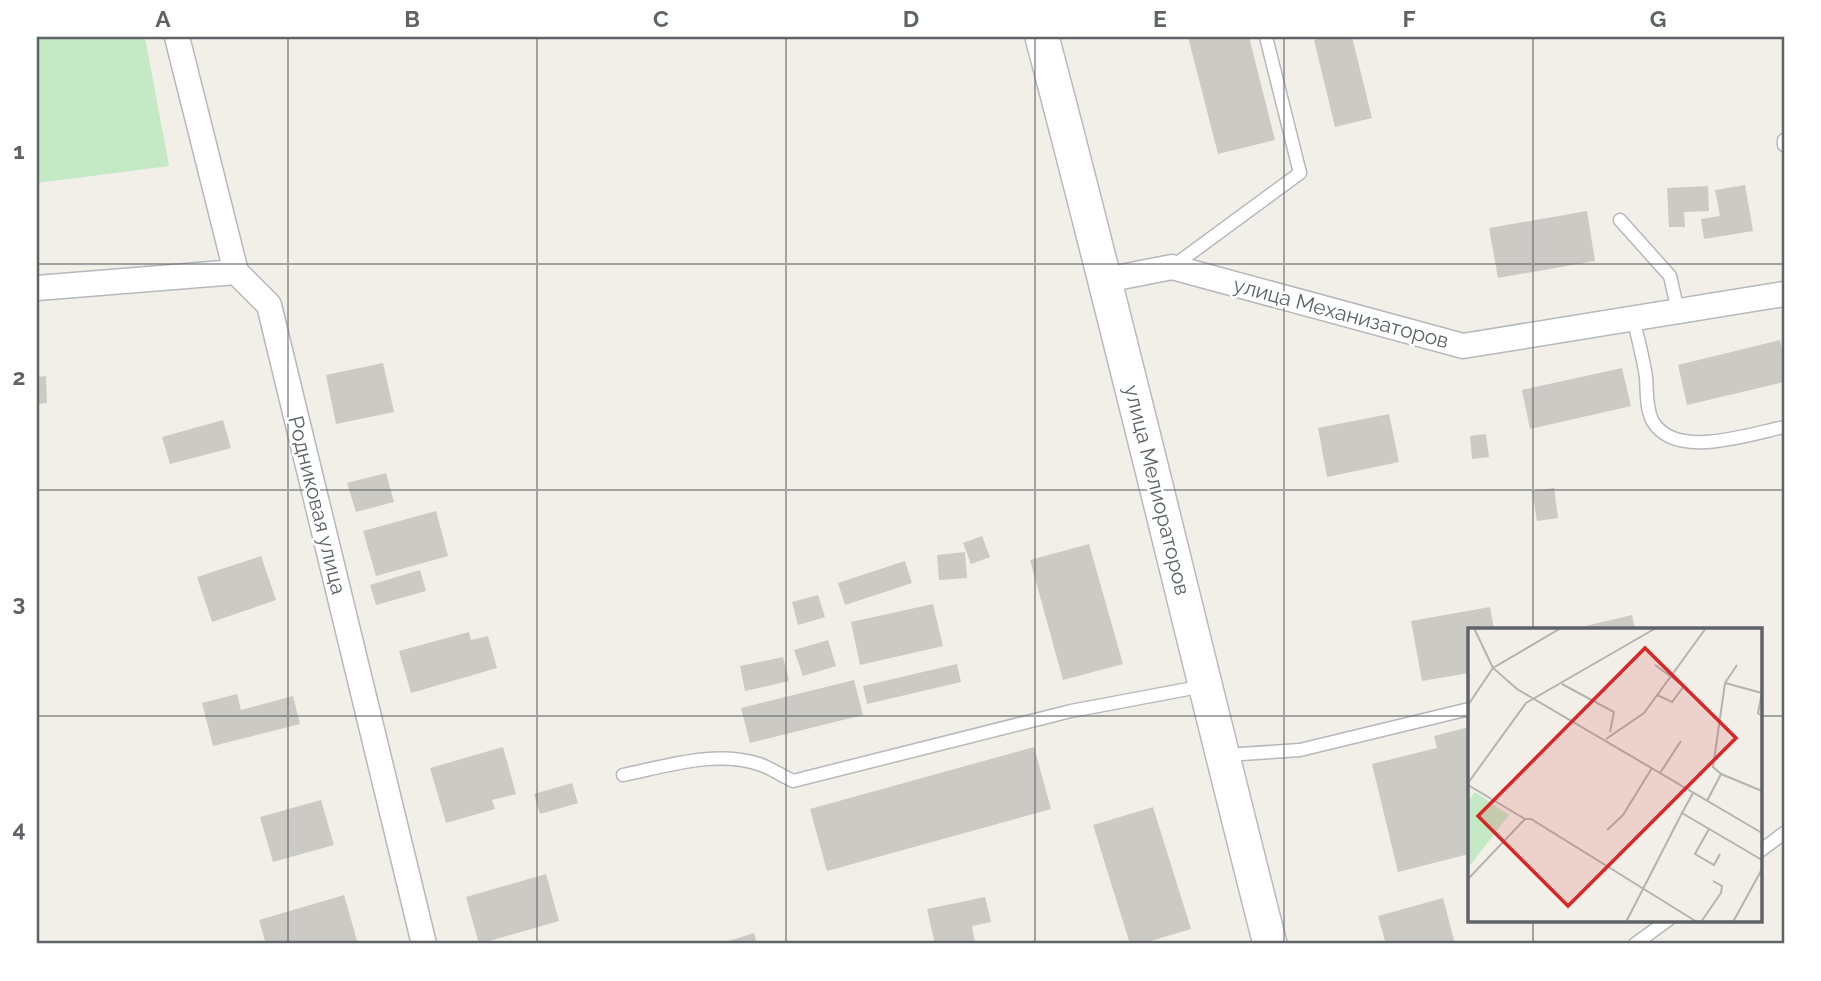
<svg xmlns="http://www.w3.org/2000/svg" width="1821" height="981" viewBox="0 0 1821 981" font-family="Raleway,sans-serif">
<rect width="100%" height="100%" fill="#f1efe8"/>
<path fill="#c5e8c5" d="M 37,37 L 145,37 L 169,166 L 37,183 Z"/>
<path fill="#cccac5" d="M 1188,37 L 1249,37 L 1275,140 L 1218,154 Z
M 1325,37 L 1352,37 L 1372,118 L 1335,127 L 1314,40 Z
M 1745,185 L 1753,231 L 1704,239 L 1701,219 L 1720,216 L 1715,190 Z
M 1708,186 L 1709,211 L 1684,212 L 1685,227 L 1669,227 L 1667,188 Z
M 1587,211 L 1595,261 L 1498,278 L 1489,228 Z
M 1780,340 L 1784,357 L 1784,382 L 1687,405 L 1678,365 Z
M 383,363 L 394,412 L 336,424 L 326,375 Z
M 1622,368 L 1631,406 L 1530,429 L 1522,390 Z
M 46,376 L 47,403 L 37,404 L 37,377 Z
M 1389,414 L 1399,462 L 1327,477 L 1318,428 Z
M 223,420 L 231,448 L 170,464 L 162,437 Z
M 1486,434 L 1489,457 L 1472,459 L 1470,436 Z
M 386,473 L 394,502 L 356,512 L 347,483 Z
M 1554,488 L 1558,518 L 1537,521 L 1532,491 Z
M 436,511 L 448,556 L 376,576 L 363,531 Z
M 982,536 L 990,557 L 971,564 L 963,543 Z
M 1089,544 L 1123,664 L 1063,680 L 1030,560 Z
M 965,552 L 967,578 L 939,580 L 937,555 Z
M 261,556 L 276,600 L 212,622 L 197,577 Z
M 905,561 L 912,583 L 845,605 L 838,583 Z
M 420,570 L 426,591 L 376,605 L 370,585 Z
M 818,595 L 825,617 L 798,625 L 792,602 Z
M 933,604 L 943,646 L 860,665 L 851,622 Z
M 1490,607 L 1494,629 L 1469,629 L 1469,673 L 1422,681 L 1411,621 Z
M 1632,615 L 1635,629 L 1577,629 L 1577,628 Z
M 469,632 L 471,640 L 488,636 L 497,668 L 411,693 L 399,651 Z
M 828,640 L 836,666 L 803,676 L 794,650 Z
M 783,657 L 789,681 L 745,691 L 740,666 Z
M 957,664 L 961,682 L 867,704 L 863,686 Z
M 854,680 L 863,715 L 750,743 L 741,708 Z
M 237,694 L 241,710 L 293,696 L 300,724 L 213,746 L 202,703 Z
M 1469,727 L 1469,854 L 1398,872 L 1372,764 L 1437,748 L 1434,736 Z
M 503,747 L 516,794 L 492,800 L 495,809 L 446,823 L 430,768 Z
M 1034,747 L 1051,809 L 827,871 L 810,809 Z
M 572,783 L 578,803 L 540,814 L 534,794 Z
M 321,800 L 334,845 L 273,862 L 260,817 Z
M 1153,807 L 1191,929 L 1141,944 L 1130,944 L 1093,825 Z
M 546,874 L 559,921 L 479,944 L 466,897 Z
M 344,895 L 358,944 L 266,944 L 259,920 Z
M 985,897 L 991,922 L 972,926 L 975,943 L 935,944 L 927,909 Z
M 1443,898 L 1455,944 L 1386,944 L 1378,916 Z
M 754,933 L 757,944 L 719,944 Z"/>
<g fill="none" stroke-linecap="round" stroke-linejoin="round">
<defs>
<path id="lane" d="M 1784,140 L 1784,145
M 1620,220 L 1670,276 L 1678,311
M 1172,267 L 1300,173 L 1266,37
M 1633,318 C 1638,338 1643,357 1646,377 C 1647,391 1646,407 1652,420 C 1674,461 1749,434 1784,427
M 1226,755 L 1300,750 L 1469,709
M 623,775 C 667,766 715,750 759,764 C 771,768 782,776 793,781 L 1071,711 L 1204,686
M 1760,851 L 1784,833
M 1635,944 L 1668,920"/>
<path id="street" d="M 177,37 L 236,272
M 1106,280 L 1172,267 L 1463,346 L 1784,294
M 37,288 L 236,272 L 269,305 L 424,944"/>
<path id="secondary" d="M 1042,37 C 1122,338 1193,642 1270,944"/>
</defs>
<use href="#lane" stroke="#b5b8bc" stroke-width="15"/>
<use href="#street" stroke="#b5b8bc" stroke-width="27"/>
<use href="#secondary" stroke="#b6babf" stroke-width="36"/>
<use href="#lane" stroke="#fff" stroke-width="12"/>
<use href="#street" stroke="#fff" stroke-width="24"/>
<use href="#secondary" stroke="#fff" stroke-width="33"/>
</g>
<path fill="none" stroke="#5f6368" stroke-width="2" stroke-opacity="0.55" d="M 288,37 L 288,944M 537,37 L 537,944M 786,37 L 786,944M 1035,37 L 1035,944M 1284,37 L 1284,944M 1533,37 L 1533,629M 37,264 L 1784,264M 37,490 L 1784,490M 37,716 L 1469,716M 1760,716 L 1784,716M 1533,920 L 1533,944"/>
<g text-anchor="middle" stroke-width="5" stroke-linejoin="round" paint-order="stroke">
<g font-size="21" fill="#5f6368" stroke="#fff">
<text transform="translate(1341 313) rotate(15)" y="7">улица Механизаторов</text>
<text transform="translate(1157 490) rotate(76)" y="7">улица Мелиораторов</text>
<text transform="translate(317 505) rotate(76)" y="7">Родниковая улица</text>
</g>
</g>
<g transform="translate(1468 628)">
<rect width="294" height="294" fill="#f1efe8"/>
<path d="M 7,164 L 41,187 L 0,240 L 0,173 Z" fill="#c5e8c5"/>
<path fill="none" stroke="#b3b3b1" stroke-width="2" d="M 6,0 L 25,40 L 49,61 L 294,205M 187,37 L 220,61M 257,55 L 294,65M 94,56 L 146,84 L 142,104M 294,65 L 290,85 L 294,88M 189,67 L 204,74 L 216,58M 0,77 L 25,40 L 93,0M 138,111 L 176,85 L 238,0M 192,145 L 213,113M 253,146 L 294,163M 0,155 L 58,75 L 188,0M 0,157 L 57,191M 225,165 L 214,185 L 294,232M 239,173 L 253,146 L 245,139 L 257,55 L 269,37M 241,201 L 227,226 L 246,237 L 252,226M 139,202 L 155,187 L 184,140M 0,251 L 57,191 L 63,191 L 229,294M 158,294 L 214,185M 233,294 L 253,265 L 254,258 L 245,253M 265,294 L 294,241"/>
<path fill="#d62828" fill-opacity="0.15" stroke="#d62828" stroke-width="3.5" d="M 177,20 L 268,110 L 100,278 L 10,188 Z"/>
<rect width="294" height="294" fill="none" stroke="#5f6368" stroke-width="3.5"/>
</g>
<rect width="1821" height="981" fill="none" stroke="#ffffff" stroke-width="77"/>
<rect x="38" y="38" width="1745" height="904" fill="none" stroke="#5f6368" stroke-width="2.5"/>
<g font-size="23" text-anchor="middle" font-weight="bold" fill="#5f6368">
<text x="163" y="27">A</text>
<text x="412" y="27">B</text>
<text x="661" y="27">C</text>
<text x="911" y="27">D</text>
<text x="1160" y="27">E</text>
<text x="1409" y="27">F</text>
<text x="1658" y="27">G</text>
<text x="19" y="159">1</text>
<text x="19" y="385">2</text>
<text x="19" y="611">3</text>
<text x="19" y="837">4</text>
</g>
</svg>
